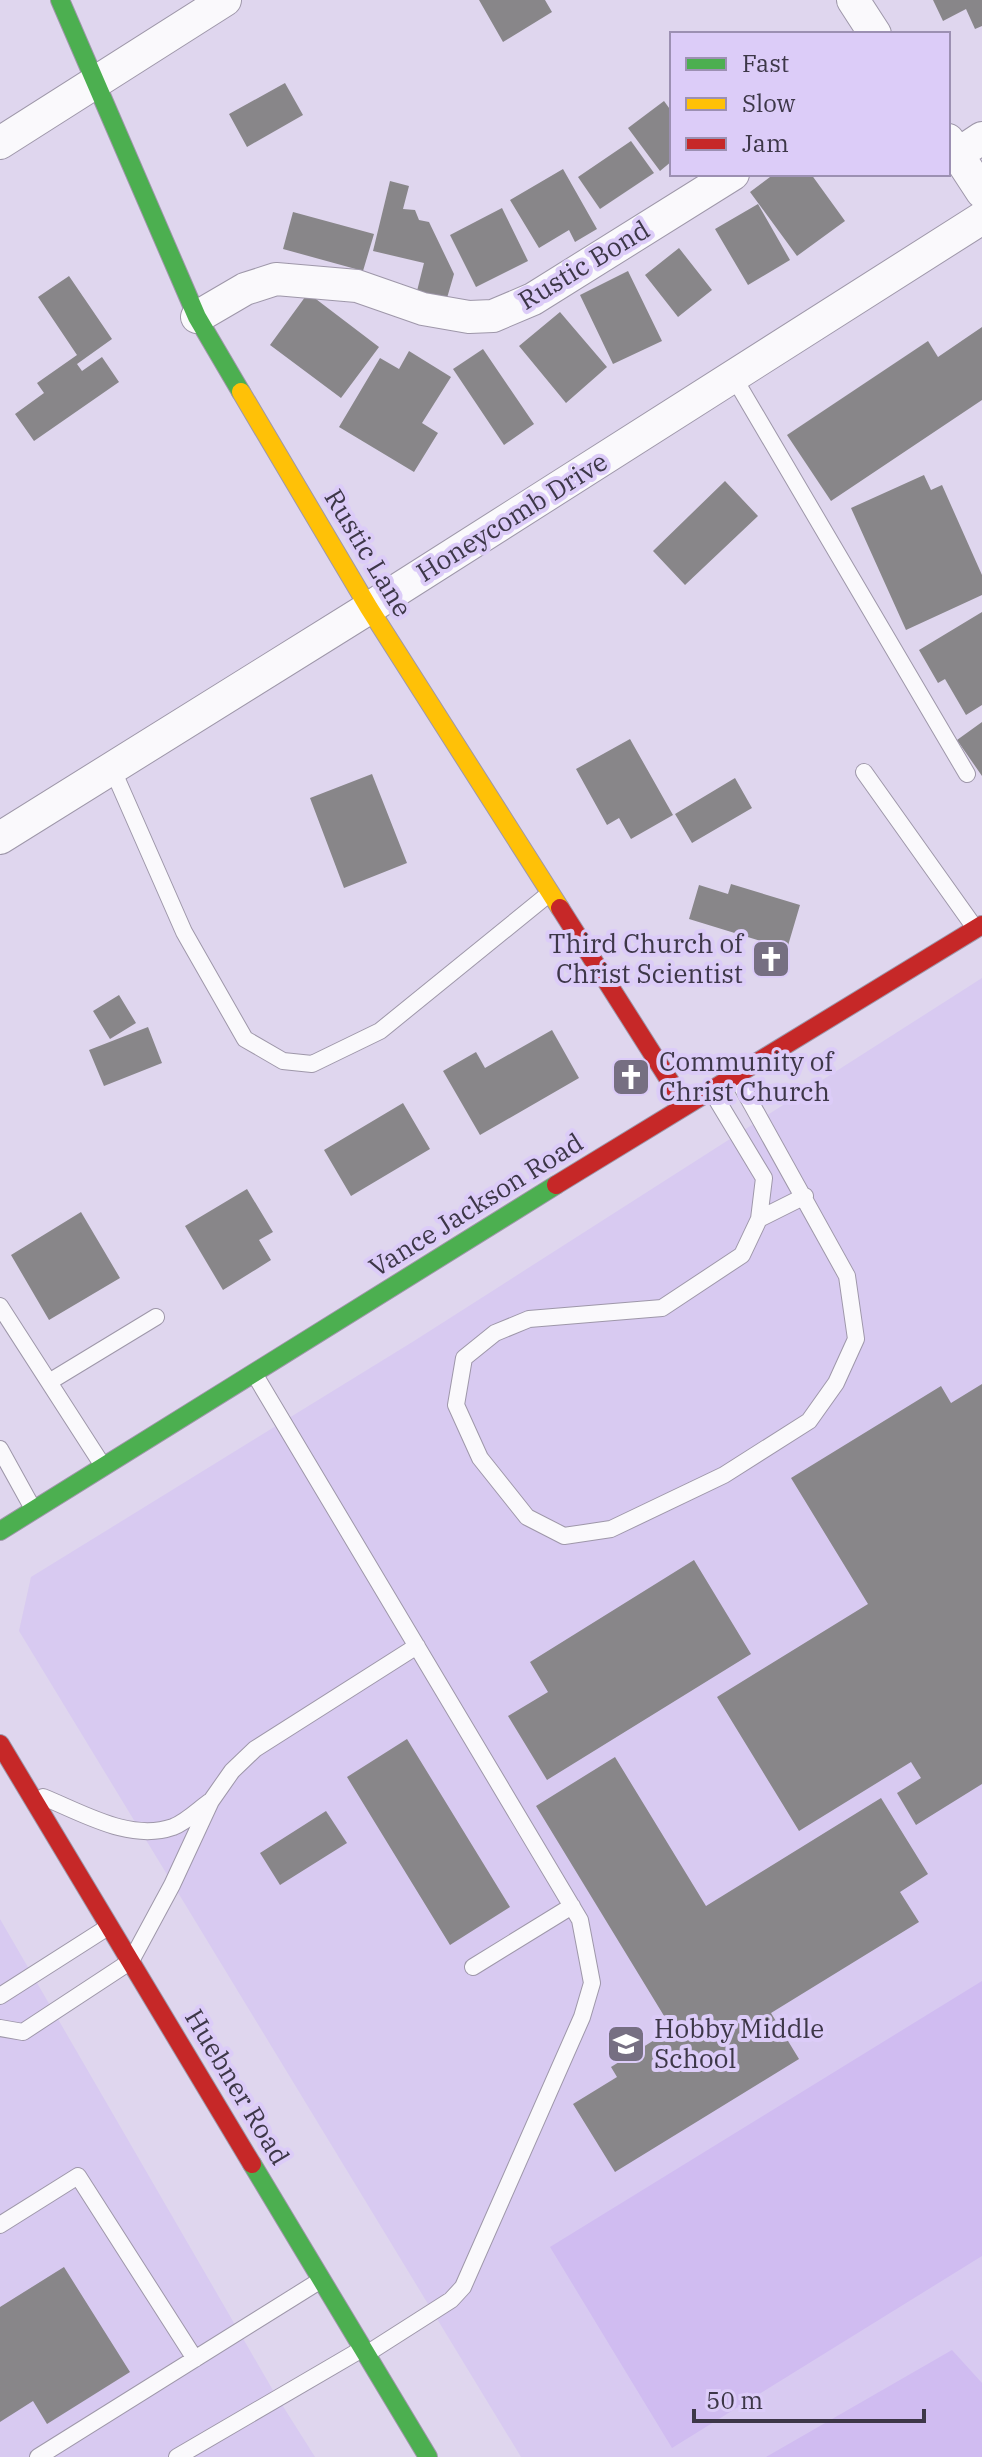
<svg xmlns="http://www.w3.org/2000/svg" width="982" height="2457" viewBox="0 0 982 2457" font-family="'IBM Plex Serif',serif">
<rect width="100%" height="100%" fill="#dfd6ee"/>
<path fill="#d8caf1" d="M 982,978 L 982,2457 L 521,2457 L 19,1631 L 31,1577 L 414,1341 Z
M 0,1919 L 274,2392 L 315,2457 L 0,2457 Z"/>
<path fill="#d0bcf1" d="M 982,1981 L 982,2256 L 672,2448 L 550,2247 Z
M 952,2350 L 982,2383 L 982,2457 L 766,2457 Z"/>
<path fill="#888689" d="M 479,0 L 545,0 L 552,12 L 503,42 Z
M 933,0 L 982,0 L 982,26 L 975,29 L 966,9 L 943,21 Z
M 285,83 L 303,115 L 247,147 L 229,114 Z
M 664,101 L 672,112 L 672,161 L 660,171 L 628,128 Z
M 631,141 L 654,173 L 600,209 L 578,177 Z
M 563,169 L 597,229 L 575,242 L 569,230 L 539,248 L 510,200 Z
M 774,174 L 811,174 L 845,221 L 797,256 L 750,192 Z
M 390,181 L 409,186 L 403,209 L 415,210 L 419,220 L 429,222 L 454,274 L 447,298 L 417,291 L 424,263 L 373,251 Z
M 758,204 L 790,260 L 748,285 L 715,229 Z
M 502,208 L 528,261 L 476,287 L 450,235 Z
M 293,212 L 374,234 L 363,271 L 283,249 Z
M 679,248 L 712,290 L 678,317 L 645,275 Z
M 628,271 L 662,341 L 613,364 L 580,295 Z
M 69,276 L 112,339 L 77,364 L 82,371 L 102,357 L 119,382 L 34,441 L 15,414 L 44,393 L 37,383 L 77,355 L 38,297 Z
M 308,293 L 379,347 L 341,398 L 270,345 Z
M 560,312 L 607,367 L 566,403 L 519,346 Z
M 982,327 L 982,400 L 831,501 L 787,435 L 928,341 L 938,357 Z
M 483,349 L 534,424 L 504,445 L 453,369 Z
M 409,351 L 451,377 L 422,423 L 438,433 L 414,472 L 339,427 L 380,358 L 399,369 Z
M 924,475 L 931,490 L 942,485 L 982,575 L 982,595 L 906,630 L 851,508 Z
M 725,481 L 758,516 L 685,585 L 653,551 Z
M 982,612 L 982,705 L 966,715 L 945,679 L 938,683 L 919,650 Z
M 982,722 L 982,776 L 957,740 Z
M 630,739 L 673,815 L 631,839 L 619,818 L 607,825 L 576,769 Z
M 372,774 L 407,863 L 344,888 L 310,798 Z
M 735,778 L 752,808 L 692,843 L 675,814 Z
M 731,884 L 800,905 L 787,949 L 689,919 L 699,885 L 728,894 Z
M 119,995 L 136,1023 L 110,1039 L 93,1011 Z
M 148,1027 L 162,1063 L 104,1086 L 89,1050 Z
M 552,1030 L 579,1078 L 480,1135 L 443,1071 L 476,1052 L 485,1068 Z
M 403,1103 L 430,1149 L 351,1196 L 324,1150 Z
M 247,1189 L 273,1232 L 259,1240 L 271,1260 L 223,1290 L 185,1226 Z
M 81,1212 L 120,1278 L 49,1320 L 11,1255 Z
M 982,1384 L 982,1784 L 916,1825 L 897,1793 L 921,1778 L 911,1762 L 799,1831 L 717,1697 L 868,1604 L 791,1478 L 941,1386 L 951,1403 Z
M 694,1560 L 751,1654 L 547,1780 L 508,1716 L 548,1692 L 530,1662 Z
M 407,1739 L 510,1907 L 450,1945 L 347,1777 Z
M 615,1757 L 706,1906 L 881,1798 L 928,1874 L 900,1892 L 919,1922 L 771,2013 L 799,2059 L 615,2172 L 573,2104 L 617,2077 L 611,2067 L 672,2029 L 536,1806 Z
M 326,1811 L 347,1843 L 280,1885 L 260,1853 Z
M 64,2267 L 130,2372 L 47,2424 L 33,2401 L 0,2422 L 0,2307 Z"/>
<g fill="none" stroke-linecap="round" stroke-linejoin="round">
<defs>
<path id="lane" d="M 733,376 L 967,774
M 112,768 L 184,932 L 245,1039 L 283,1061 L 312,1064 L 380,1031 L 550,893
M 864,772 L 975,928
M 711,1090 L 764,1178 L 759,1219 L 742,1255 L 662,1308 L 529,1319 L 495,1333 L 464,1358 L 456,1405 L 480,1458 L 527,1517 L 564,1536 L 611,1529 L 724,1475 L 809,1421 L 836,1383 L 856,1339 L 847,1276 L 736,1076
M 759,1219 L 805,1196
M 0,1306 L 103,1466
M 255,1375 L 580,1920 L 592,1983 L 582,2017 L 463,2287 L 451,2300 L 368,2353
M 49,1382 L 156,1317
M 0,1449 L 32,1507
M 43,1797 C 83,1813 130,1842 173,1827 C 186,1822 198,1810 209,1802
M 473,1967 L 572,1906
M 0,1996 L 108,1927
M 0,2028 L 23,2032 L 131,1961 L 172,1885 L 211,1801 L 232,1771 L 255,1749 L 417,1646
M 0,2225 L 78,2176 L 195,2359
M 38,2457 L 321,2280
M 177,2457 L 362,2349"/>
<path id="street" d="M 853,0 L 875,34
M 948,140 L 982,192
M 0,143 L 225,0
M 958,154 L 982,138
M 197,317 L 245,289 L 276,279 L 357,286 L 423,309 L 469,317 L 493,316 L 533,299 L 733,174
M 0,838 L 369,608 L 982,218"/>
<path id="fast" d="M 60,0 L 197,317 L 241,392
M 0,1531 L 556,1185
M 252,2164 L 428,2457"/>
<path id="slow" d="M 241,392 L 369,608 L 560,908"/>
<path id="jam" d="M 560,908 L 685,1105
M 556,1185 L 982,925
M 0,1744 L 252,2164"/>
</defs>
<use href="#lane" stroke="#9e97a9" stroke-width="18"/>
<use href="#street" stroke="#9e97a9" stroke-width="34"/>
<use href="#fast" stroke="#9e97a9" stroke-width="20"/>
<use href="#slow" stroke="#9e97a9" stroke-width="20"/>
<use href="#jam" stroke="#9e97a9" stroke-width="20"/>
<use href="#lane" stroke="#faf9fc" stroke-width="16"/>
<use href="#street" stroke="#faf9fc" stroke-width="32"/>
<use href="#fast" stroke="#4caf50" stroke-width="18"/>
<use href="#slow" stroke="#ffc107" stroke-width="18"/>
<use href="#jam" stroke="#c62828" stroke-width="18"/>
</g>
<defs>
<symbol id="church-square" viewBox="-11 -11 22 22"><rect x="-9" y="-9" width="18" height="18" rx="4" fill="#766f82" stroke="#dcccf8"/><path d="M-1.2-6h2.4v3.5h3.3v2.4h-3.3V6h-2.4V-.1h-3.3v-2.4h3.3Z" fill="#fff"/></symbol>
<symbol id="school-square" viewBox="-11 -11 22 22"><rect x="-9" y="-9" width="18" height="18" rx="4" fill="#766f82" stroke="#dcccf8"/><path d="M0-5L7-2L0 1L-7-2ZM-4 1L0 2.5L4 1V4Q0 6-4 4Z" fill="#fff"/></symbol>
</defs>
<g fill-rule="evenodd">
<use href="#church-square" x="749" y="937" width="44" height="44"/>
<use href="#church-square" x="609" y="1055" width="44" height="44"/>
<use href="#school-square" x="604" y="2022" width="44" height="44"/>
</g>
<g text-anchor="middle" stroke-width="8" stroke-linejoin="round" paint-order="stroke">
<g font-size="26" fill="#3d3748" stroke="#dcccf8">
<text transform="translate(584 265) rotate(-31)" y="9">Rustic Bond</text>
<text transform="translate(512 517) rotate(-32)" y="9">Honeycomb Drive</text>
<text transform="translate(368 553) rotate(59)" y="9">Rustic Lane</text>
<text transform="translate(476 1205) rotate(-32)" y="9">Vance Jackson Road</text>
<text transform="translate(237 2087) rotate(59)" y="9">Huebner Road</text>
</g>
<g font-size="26" fill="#3d3748" stroke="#dcccf8" text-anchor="start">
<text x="743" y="953" text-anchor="end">Third Church of<tspan x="743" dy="30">Christ Scientist</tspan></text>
<text x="659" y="1071">Community of<tspan x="659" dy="30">Christ Church</tspan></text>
<text x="654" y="2038">Hobby Middle<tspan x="654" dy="30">School</tspan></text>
</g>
</g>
<rect x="670" y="32" width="280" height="144" fill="#dcccf8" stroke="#9c90b2" stroke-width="2"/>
<rect x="686" y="58" width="40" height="12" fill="#4caf50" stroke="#9c90b2" stroke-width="2"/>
<text x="742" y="72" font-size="24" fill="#3d3748">Fast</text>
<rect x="686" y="98" width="40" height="12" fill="#ffc107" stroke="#9c90b2" stroke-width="2"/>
<text x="742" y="112" font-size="24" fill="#3d3748">Slow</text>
<rect x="686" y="138" width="40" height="12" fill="#c62828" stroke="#9c90b2" stroke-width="2"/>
<text x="742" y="152" font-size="24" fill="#3d3748">Jam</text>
<path d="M694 2409v12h230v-12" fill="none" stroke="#3d3748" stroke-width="4"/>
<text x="706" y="2409" font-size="24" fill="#3d3748" stroke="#dcccf8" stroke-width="6" paint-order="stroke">50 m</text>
</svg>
